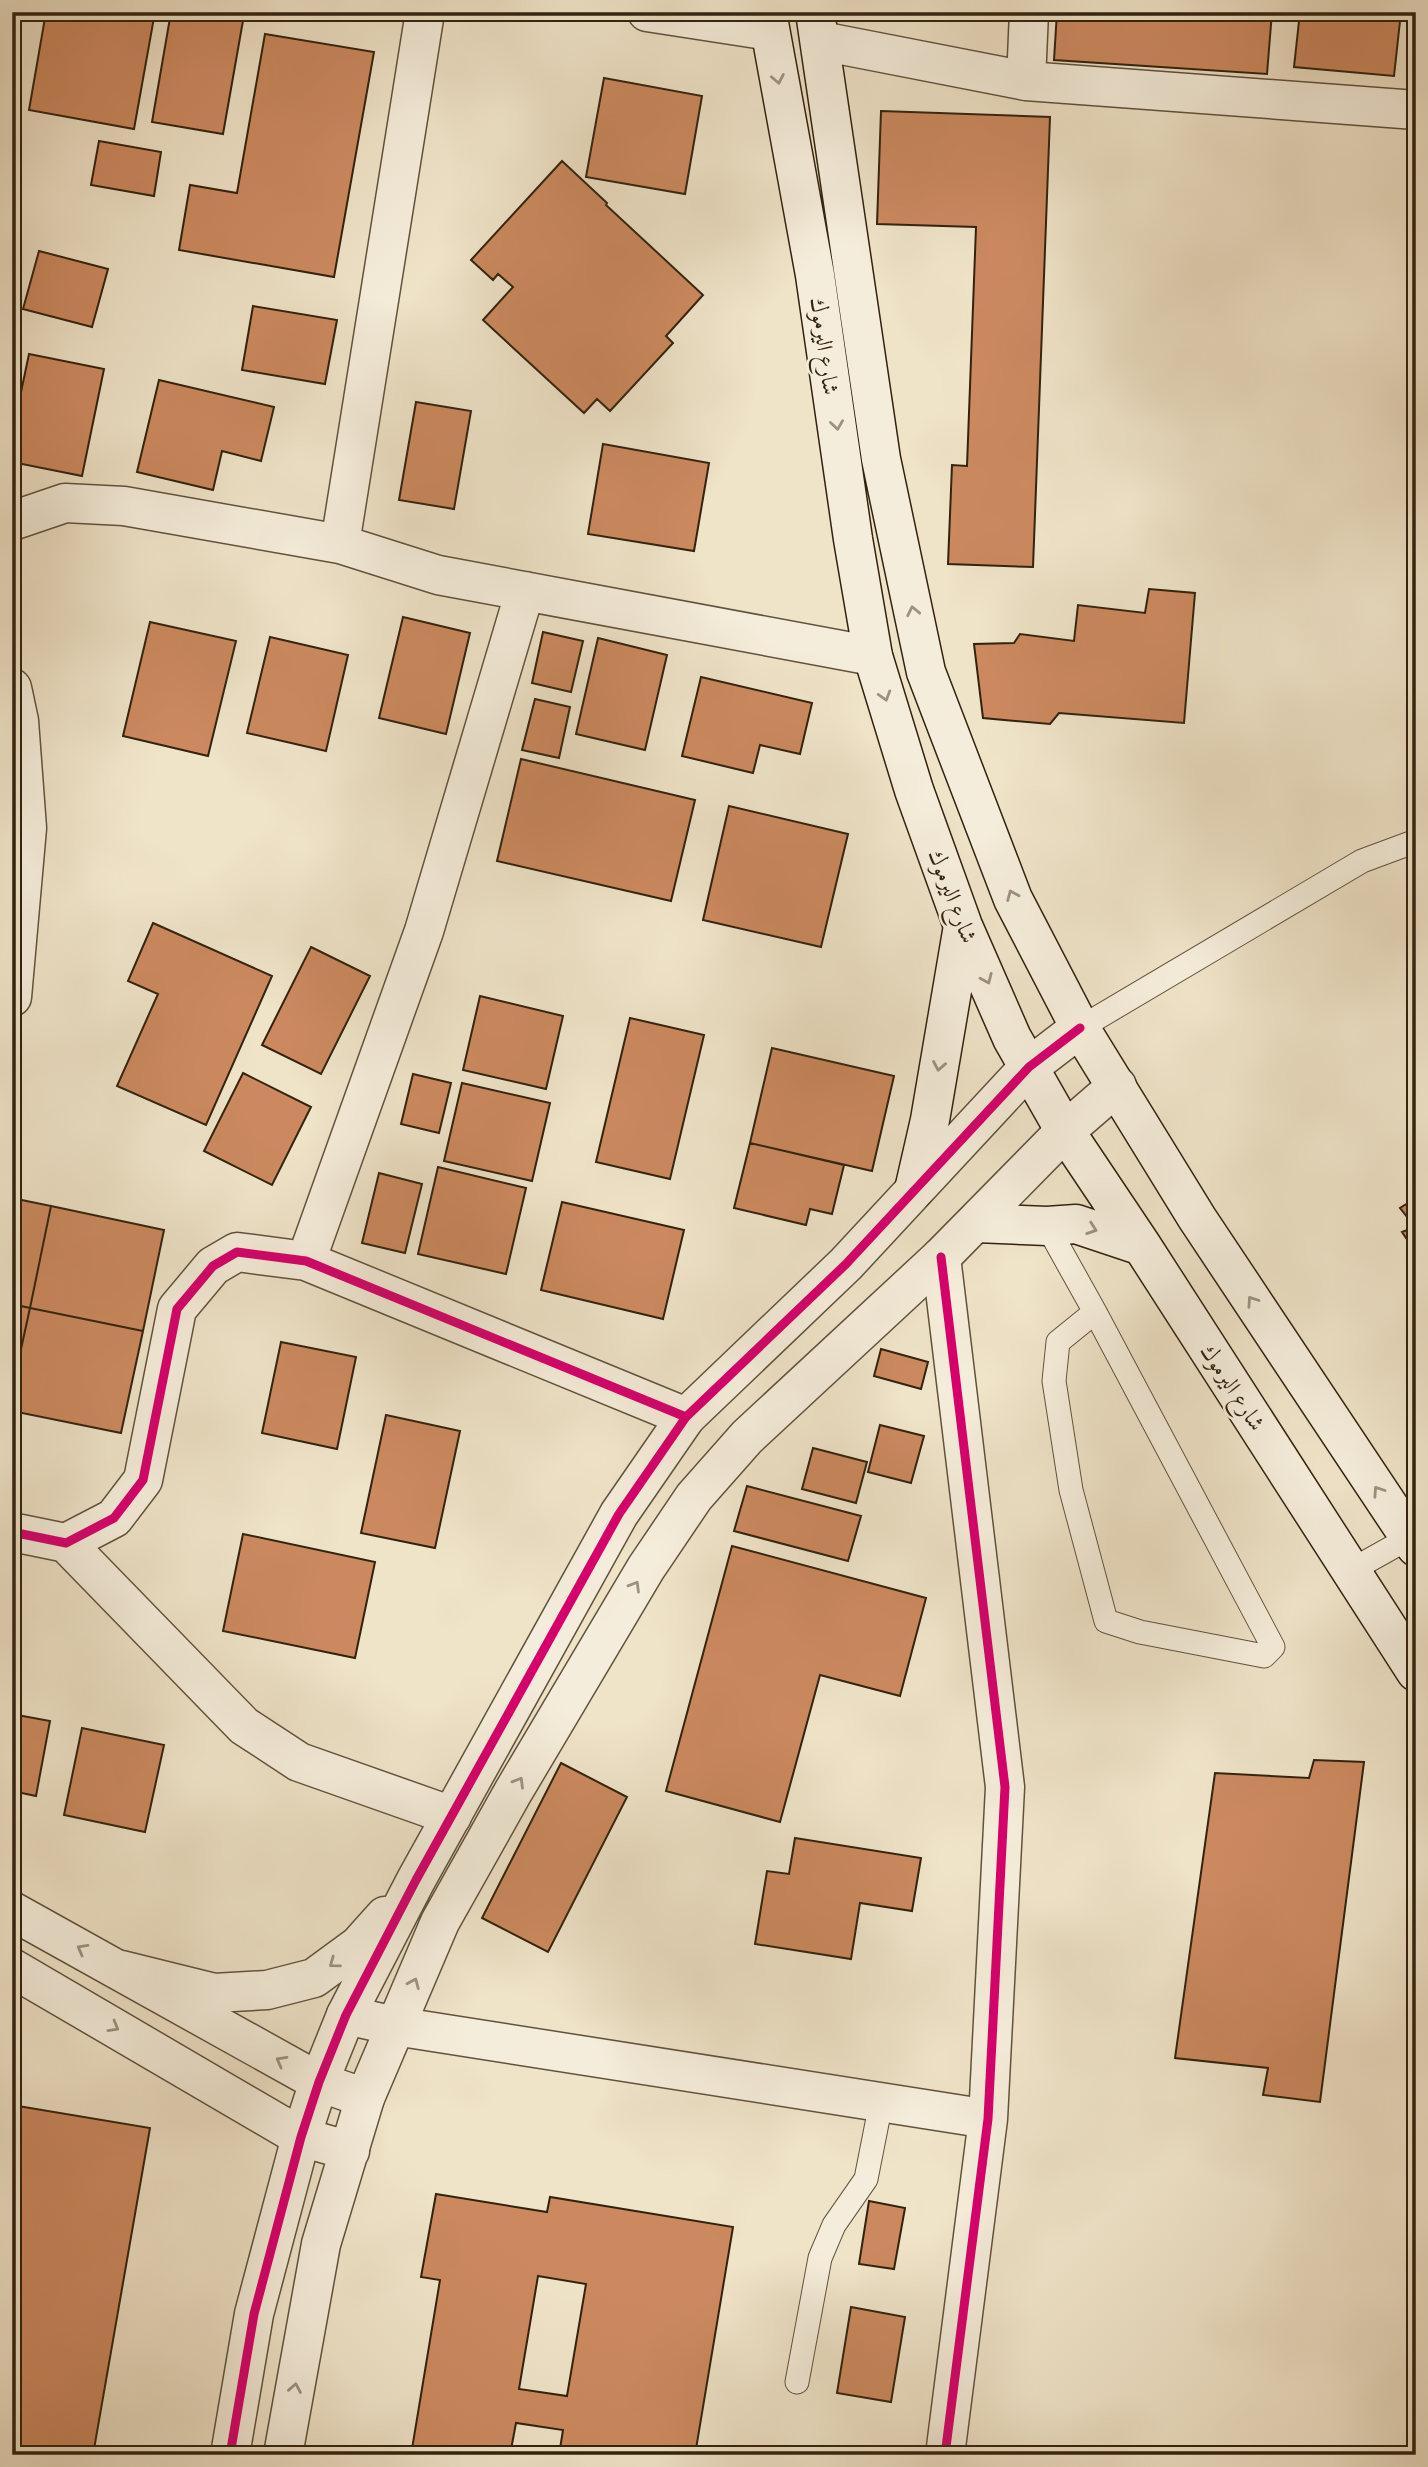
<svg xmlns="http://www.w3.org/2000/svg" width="1428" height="2467" viewBox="0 0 1428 2467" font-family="'EB Garamond',Amiri,serif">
<rect width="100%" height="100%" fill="#efe3c8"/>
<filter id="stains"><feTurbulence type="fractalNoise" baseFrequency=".00286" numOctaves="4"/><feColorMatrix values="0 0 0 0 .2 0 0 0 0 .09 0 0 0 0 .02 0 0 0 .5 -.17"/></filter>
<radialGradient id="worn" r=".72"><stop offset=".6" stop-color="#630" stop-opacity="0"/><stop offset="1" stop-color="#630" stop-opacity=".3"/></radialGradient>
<path fill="#cc895f" stroke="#32220f" stroke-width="2" fill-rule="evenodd" d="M 46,12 L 155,12 L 134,129 L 29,110 Z
M 171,12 L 225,12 L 244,15 L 223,134 L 152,122 Z
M 1057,12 L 1272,12 L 1267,74 L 1054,60 Z
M 1300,12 L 1401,12 L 1394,76 L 1294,67 Z
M 265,34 L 374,52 L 334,277 L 179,250 L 190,185 L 237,193 Z
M 604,78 L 702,96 L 685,194 L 586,177 Z
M 881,111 L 1050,117 L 1033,567 L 948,564 L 952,465 L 967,466 L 976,227 L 877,224 Z
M 99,141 L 161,152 L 154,196 L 91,185 Z
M 562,161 L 607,203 L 606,205 L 703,295 L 666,336 L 673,343 L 610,411 L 597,399 L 584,413 L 483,320 L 513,287 L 498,274 L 493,280 L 471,260 Z
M 39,251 L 108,269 L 92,327 L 23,309 Z
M 253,306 L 337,320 L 325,384 L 242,370 Z
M 29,354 L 104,369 L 82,476 L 12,462 L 12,435 Z
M 159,380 L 274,407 L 261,461 L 222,451 L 213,490 L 137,472 Z
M 416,402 L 471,411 L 454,509 L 399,500 Z
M 603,444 L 709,463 L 694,551 L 588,534 Z
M 1149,589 L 1195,593 L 1184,723 L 1059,713 L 1050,724 L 983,718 L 974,644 L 1014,643 L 1020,634 L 1074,641 L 1078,605 L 1145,613 Z
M 403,617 L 470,633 L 446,734 L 379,718 Z
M 150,622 L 236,641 L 208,756 L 123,736 Z
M 543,632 L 583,641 L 571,692 L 532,683 Z
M 270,637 L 348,655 L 326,751 L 247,733 Z
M 598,638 L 667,655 L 645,750 L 576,734 Z
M 701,677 L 812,703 L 800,754 L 760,745 L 753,773 L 682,756 Z
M 535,699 L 570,707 L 559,758 L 522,750 Z
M 521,759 L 695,800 L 671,901 L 497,861 Z
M 729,806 L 848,834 L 821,947 L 703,920 Z
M 153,923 L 272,976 L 206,1125 L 117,1086 L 158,994 L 128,981 Z
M 311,947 L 370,976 L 321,1074 L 262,1045 Z
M 480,996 L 563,1016 L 546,1089 L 463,1070 Z
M 630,1018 L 704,1035 L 670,1179 L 596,1162 Z
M 772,1048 L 894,1076 L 872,1171 L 750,1143 Z
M 243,1073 L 311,1107 L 272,1185 L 204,1151 Z
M 413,1074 L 451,1083 L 439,1133 L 401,1124 Z
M 462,1083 L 550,1103 L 532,1181 L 444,1161 Z
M 750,1143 L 844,1165 L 832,1214 L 810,1209 L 806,1225 L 734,1208 Z
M 438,1167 L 526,1188 L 506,1274 L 418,1254 Z
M 379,1173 L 422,1184 L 405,1253 L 362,1243 Z
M 12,1198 L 51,1206 L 30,1308 L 12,1304 Z
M 1416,1198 L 1416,1253 L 1402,1232 L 1415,1227 L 1400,1208 Z
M 562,1202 L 684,1230 L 663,1319 L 541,1290 Z
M 51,1206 L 164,1230 L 143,1331 L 30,1308 Z
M 12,1304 L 30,1308 L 12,1390 Z
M 30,1308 L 143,1331 L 121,1433 L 12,1411 L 12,1390 Z
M 281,1342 L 356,1357 L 337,1449 L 262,1433 Z
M 881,1349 L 928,1362 L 921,1389 L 874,1376 Z
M 386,1415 L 460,1431 L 435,1548 L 361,1533 Z
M 880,1425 L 924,1436 L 911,1483 L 868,1472 Z
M 813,1448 L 867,1462 L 856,1503 L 802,1489 Z
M 747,1486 L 861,1516 L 848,1561 L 734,1531 Z
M 243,1534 L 375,1562 L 355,1658 L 223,1631 Z
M 732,1546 L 926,1598 L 900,1696 L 820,1675 L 780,1822 L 666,1791 Z
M 12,1714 L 50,1721 L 36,1796 L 12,1791 Z
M 82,1728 L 164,1745 L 145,1832 L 64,1815 Z
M 1314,1760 L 1364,1762 L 1320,2102 L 1263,2095 L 1268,2068 L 1175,2058 L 1215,1773 L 1309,1778 Z
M 561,1763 L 627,1797 L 548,1952 L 482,1918 Z
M 795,1838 L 921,1858 L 912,1911 L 860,1903 L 851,1959 L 755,1944 L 767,1871 L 789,1874 Z
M 12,2105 L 150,2128 L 93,2455 L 12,2455 Z
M 436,2194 L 547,2212 L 550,2197 L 733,2227 L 695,2455 L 559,2455 L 563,2430 L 516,2423 L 510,2455 L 411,2455 L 440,2280 L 421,2277 ZM 538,2276 L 586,2284 L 567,2396 L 519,2389 Z
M 869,2201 L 905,2208 L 894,2269 L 859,2264 Z
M 851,2307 L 905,2317 L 891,2402 L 837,2393 Z"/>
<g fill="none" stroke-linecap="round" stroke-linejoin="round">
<defs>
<path id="service" d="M 1080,1028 L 1362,861 L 1416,841
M 1047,1226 L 1095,1312 L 1273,1647 L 1264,1656 L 1140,1632 L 1106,1621 L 1071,1490 L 1054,1381 L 1058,1342 L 1095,1312
M 1350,1571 L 1416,1534
M 797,2382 L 820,2258 L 834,2225 L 866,2179 L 881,2103"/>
<path id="minor" d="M 647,12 L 770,31
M 821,41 L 1026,81 L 1416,110
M 1026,81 L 1029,12
M 12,521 L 65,503 L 124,506 L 340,544 L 438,575 L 873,656
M 340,544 L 425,12
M 12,688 L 19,721 L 27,828 L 12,997
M 941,1257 L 1005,1787 L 988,2119 L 945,2455
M 306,1261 L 424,931 L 525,591
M 12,1532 L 66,1543 L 114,1518 L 143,1480 L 177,1309 L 213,1266 L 237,1252 L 306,1261 L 686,1417
M 66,1543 L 244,1726 L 299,1762 L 452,1816
M 12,1911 L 319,2082 L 365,2098
M 12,1968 L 301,2137 L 350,2151
M 346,2015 L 395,2026 L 988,2119"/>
<path id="tertiary" d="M 121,1970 L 214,1993 L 267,1990 L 314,1978 L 359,1945 L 385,1916
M 230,2455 L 254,2314 L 301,2137 L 319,2082 L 346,2015 L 416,1880 L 619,1514 L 686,1417 L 846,1264 L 1029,1067 L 1080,1028
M 283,2455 L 321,2244 L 365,2098 L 440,1922 L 513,1792 L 646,1568 L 694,1497 L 747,1437 L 941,1257 L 1065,1131 L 1117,1086"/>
<path id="secondary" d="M 767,12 L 815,275 L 853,539 L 873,656 L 914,790 L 963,926 L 1012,1038 L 1065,1131 L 1142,1246 L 1416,1672
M 815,12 L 881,459 L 926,672 L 1013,899 L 1080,1028 L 1197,1218 L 1416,1547
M 914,1190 L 930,1120 L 963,926
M 976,1223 L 1047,1226 L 1076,1224 L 1142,1246"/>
</defs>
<use href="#service" stroke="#61523d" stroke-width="25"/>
<use href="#minor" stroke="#61523d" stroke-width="41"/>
<use href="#tertiary" stroke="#61523d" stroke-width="41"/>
<use href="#secondary" stroke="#32220f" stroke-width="41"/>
<use href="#service" stroke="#f5eddb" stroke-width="23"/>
<use href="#minor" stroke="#f5eddb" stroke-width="38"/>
<use href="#tertiary" stroke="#f5eddb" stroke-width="38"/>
<use href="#secondary" stroke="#f5eddb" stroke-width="38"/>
<defs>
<path id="cycleway" d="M 941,1257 L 1005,1787 L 988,2119 L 945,2455
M 12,1532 L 66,1543 L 114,1518 L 143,1480 L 177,1309 L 213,1266 L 237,1252 L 306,1261 L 686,1417
M 230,2455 L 254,2314 L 301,2137 L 319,2082 L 346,2015 L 416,1880 L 619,1514 L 686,1417 L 846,1264 L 1029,1067 L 1080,1028"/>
</defs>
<use href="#cycleway" stroke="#f5eddb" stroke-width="13"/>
<use href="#cycleway" stroke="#d6006c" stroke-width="9"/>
</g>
<defs><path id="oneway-chevron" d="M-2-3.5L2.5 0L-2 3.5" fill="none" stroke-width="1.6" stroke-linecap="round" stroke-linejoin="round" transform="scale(1.75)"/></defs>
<g stroke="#9d927f">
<use href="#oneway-chevron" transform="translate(778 79) rotate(79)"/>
<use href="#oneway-chevron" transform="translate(837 425) rotate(82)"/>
<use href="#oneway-chevron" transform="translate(913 611) rotate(-102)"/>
<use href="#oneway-chevron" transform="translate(885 696) rotate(73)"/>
<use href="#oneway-chevron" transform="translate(1012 895) rotate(-113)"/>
<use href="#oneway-chevron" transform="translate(987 979) rotate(66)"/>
<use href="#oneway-chevron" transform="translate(939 1066) rotate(100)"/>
<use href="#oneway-chevron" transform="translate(1092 1229) rotate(19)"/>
<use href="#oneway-chevron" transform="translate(1252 1301) rotate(-124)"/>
<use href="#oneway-chevron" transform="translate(1378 1491) rotate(-124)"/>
<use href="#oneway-chevron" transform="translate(635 1586) rotate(-59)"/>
<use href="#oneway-chevron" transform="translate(519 1782) rotate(-59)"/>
<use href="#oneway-chevron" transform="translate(82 1949) rotate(-151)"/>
<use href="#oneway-chevron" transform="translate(334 1963) rotate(144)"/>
<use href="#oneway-chevron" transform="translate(414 1983) rotate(-67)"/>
<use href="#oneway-chevron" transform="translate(114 2027) rotate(30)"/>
<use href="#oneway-chevron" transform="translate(281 2061) rotate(-151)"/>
<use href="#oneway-chevron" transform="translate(295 2388) rotate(-80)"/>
</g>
<g text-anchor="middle" stroke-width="5" stroke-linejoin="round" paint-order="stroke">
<g font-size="23" fill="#32220f" stroke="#f5eddb">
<text transform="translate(825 346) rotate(82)" y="8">شارع اليرموك</text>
<text transform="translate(953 896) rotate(69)" y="8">شارع اليرموك</text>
<text transform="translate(1233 1387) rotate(57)" y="8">شارع اليرموك</text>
</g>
</g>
<rect width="1428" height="2467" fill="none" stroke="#efe3c8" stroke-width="42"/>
<rect x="14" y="14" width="1400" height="2439" fill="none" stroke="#32220f" stroke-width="3.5"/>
<rect x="21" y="21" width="1386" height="2425" fill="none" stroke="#32220f" stroke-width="2"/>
<rect width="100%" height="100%" filter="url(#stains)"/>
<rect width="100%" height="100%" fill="url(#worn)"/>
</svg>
